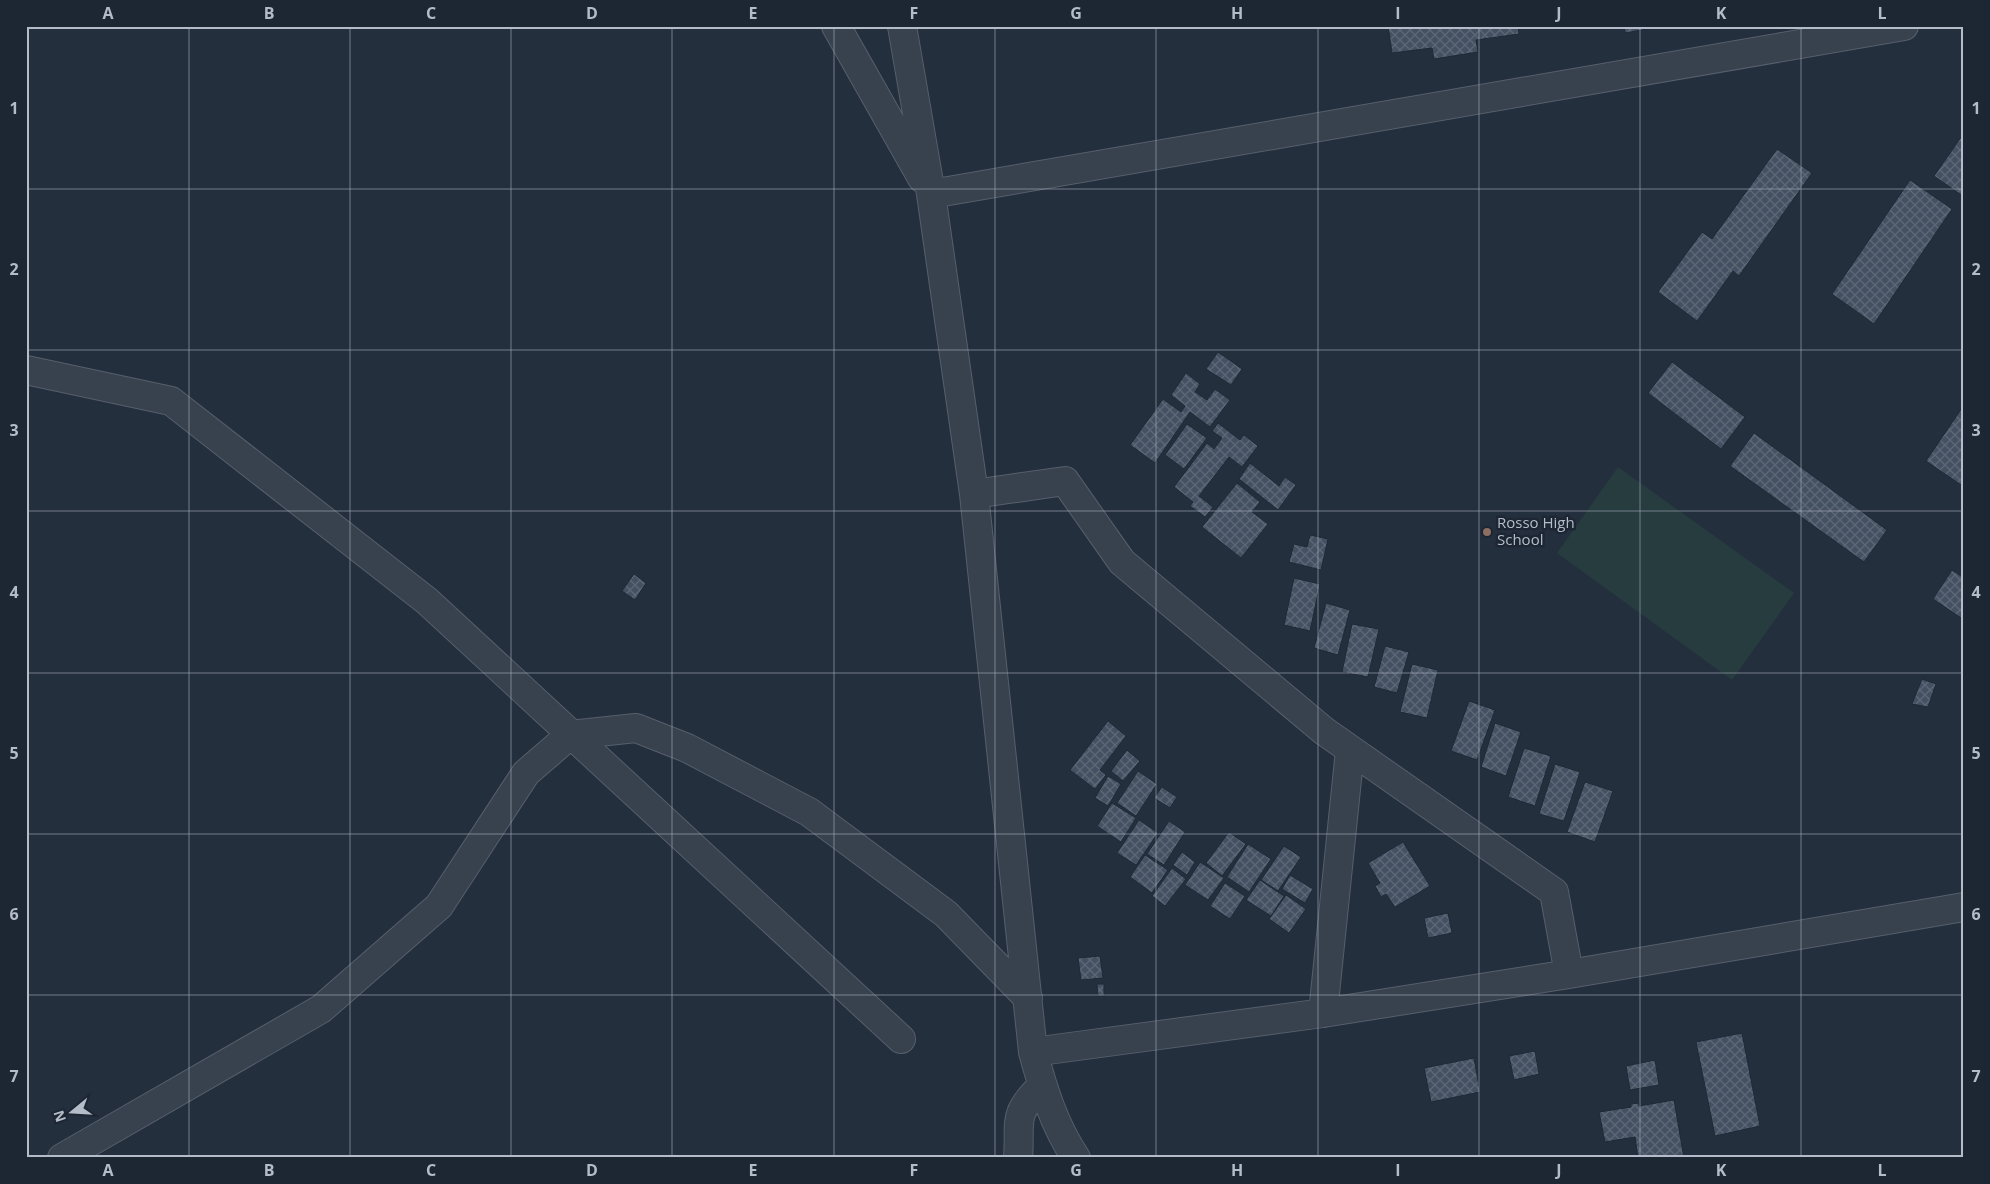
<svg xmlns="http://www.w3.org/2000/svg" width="1990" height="1184" viewBox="0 0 1990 1184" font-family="'Open Sans',sans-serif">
<defs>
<pattern id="building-cross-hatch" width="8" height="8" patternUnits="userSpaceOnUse" patternTransform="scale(1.25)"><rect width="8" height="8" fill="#455162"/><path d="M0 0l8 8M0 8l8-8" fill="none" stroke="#5d6877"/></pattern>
</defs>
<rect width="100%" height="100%" fill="#242f3e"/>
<path fill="#263c3f" d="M 1618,467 L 1794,593 L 1732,680 L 1557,553 Z"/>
<path fill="url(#building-cross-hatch)" stroke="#1f2835" d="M 1388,26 L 1518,26 L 1519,34 L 1476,40 L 1478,52 L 1434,59 L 1432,48 L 1392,53 Z
M 1624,26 L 1664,26 L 1625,33 Z
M 1964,133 L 1964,197 L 1934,176 Z
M 1777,149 L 1812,173 L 1739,276 L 1733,271 L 1697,321 L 1658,292 L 1702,232 L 1712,239 Z
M 1910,180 L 1952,209 L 1874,324 L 1832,294 Z
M 1218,352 L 1242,369 L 1231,385 L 1206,369 Z
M 1672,362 L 1745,417 L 1721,449 L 1648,393 Z
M 1186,373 L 1200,384 L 1195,392 L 1207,400 L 1215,389 L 1230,400 L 1210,427 L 1190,412 L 1155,463 L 1130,445 L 1163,399 L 1181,412 L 1185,406 L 1171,395 Z
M 1964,405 L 1964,487 L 1926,461 Z
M 1218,423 L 1240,440 L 1244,435 L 1258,446 L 1242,467 L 1229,457 L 1199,496 L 1213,507 L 1205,517 L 1190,506 L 1193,502 L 1174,487 L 1207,443 L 1214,449 L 1222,438 L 1212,431 Z
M 1187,424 L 1207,438 L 1184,469 L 1165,455 Z
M 1754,433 L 1887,530 L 1864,562 L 1730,466 Z
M 1250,463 L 1279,486 L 1285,477 L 1296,485 L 1278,510 L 1239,479 Z
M 1237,483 L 1260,502 L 1252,512 L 1268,524 L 1241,558 L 1202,527 Z
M 1310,535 L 1328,539 L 1321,570 L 1289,562 L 1294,544 L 1307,547 Z
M 1952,570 L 1964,578 L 1964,620 L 1933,599 Z
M 634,574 L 646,583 L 635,600 L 622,591 Z
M 1294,578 L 1320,584 L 1310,631 L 1284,625 Z
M 1326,603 L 1350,610 L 1338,655 L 1314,648 Z
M 1352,624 L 1379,629 L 1368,677 L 1342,672 Z
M 1385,646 L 1409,652 L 1397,693 L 1374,687 Z
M 1412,664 L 1438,670 L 1427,718 L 1400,712 Z
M 1922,679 L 1936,684 L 1928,707 L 1912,704 Z
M 1469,701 L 1495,710 L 1477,760 L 1451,751 Z
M 1108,721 L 1126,736 L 1100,770 L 1106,775 L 1095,789 L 1070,770 Z
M 1495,723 L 1521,732 L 1506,776 L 1481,767 Z
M 1524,748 L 1551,756 L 1535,806 L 1508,797 Z
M 1127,750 L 1140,761 L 1123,781 L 1111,771 Z
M 1555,764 L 1580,772 L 1564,821 L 1539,814 Z
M 1138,771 L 1157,784 L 1136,816 L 1117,803 Z
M 1108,776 L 1121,784 L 1108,806 L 1095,798 Z
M 1585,782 L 1613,791 L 1595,842 L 1567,832 Z
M 1162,787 L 1177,797 L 1170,808 L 1154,798 Z
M 1112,803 L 1136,818 L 1121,842 L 1097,826 Z
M 1139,820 L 1158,833 L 1136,865 L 1117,853 Z
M 1169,821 L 1185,832 L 1164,865 L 1147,854 Z
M 1229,832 L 1246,844 L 1222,876 L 1206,863 Z
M 1403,842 L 1430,886 L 1395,907 L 1386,894 L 1381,897 L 1375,886 L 1380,883 L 1368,863 Z
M 1248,844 L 1271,859 L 1249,892 L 1227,877 Z
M 1284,846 L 1301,857 L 1278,891 L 1261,880 Z
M 1182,852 L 1195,862 L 1187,875 L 1173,865 Z
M 1145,855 L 1168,870 L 1152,893 L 1130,877 Z
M 1200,862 L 1224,878 L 1208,900 L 1185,885 Z
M 1172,868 L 1186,879 L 1165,906 L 1152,896 Z
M 1290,875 L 1313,889 L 1305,903 L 1282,889 Z
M 1260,880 L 1284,896 L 1271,916 L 1246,900 Z
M 1225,883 L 1245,896 L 1230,919 L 1210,906 Z
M 1286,895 L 1306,909 L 1289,933 L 1269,919 Z
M 1448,913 L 1452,933 L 1428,938 L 1424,918 Z
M 1100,956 L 1103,978 L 1081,980 L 1078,958 Z
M 1097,984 L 1104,984 L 1104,996 L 1098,996 Z
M 1742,1033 L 1760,1126 L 1715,1136 L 1696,1042 Z
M 1535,1051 L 1539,1074 L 1514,1080 L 1509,1056 Z
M 1474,1058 L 1480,1092 L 1431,1102 L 1424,1068 Z
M 1655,1060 L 1659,1085 L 1630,1090 L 1626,1066 Z
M 1674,1100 L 1684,1158 L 1638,1158 L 1635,1137 L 1605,1142 L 1599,1112 L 1631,1107 L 1631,1104 L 1639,1103 L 1639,1106 Z"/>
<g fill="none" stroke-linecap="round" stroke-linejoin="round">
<defs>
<path id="street" d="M 836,26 L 922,178
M 902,26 L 931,194 L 974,494 L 1033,1052 C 1043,1089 1054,1125 1076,1158
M 931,194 L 1904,26
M 26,370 L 171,401 L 427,601 L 901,1039
M 974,494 L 1065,481 L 1122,562 L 1324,731 L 1554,892 L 1569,974
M 1323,1013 L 1350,750
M 1033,1052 L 1323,1013 L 1569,974 L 1964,907
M 62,1158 L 321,1009 L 439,906 L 526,773 L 570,735 L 636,728 L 687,748 L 809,812 L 946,914 L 1028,998
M 1018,1158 C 1021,1122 1011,1115 1042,1086"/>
</defs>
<use href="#street" stroke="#565f6c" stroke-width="30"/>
<use href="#street" stroke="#38414e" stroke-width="28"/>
</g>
<path fill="none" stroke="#b4bcc9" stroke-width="1" stroke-opacity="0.55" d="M 189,26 L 189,1158M 350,26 L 350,1158M 511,26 L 511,1158M 672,26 L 672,1158M 834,26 L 834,1158M 995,26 L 995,1158M 1156,26 L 1156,1158M 1318,26 L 1318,1158M 1479,26 L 1479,1158M 1640,26 L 1640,1158M 1801,26 L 1801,1158M 26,189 L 1964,189M 26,350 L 1964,350M 26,511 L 1964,511M 26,673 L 1964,673M 26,834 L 1964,834M 26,995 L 1964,995"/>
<circle fill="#8d6e63" stroke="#1d2633" stroke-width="2" cx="1487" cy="532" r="5"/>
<g text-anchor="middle" stroke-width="5" stroke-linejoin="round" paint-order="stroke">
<g font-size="15" fill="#b4bcc9" stroke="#1d2633" text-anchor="start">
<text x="1497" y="528">Rosso High<tspan x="1497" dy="17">School</tspan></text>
</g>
</g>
<rect width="1990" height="1184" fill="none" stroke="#1d2633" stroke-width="55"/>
<g transform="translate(72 1112) rotate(252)" stroke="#1d2633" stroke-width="4" paint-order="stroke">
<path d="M0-4L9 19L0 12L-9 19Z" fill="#b4bcc9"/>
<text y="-8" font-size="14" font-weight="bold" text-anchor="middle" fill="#b4bcc9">N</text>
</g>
<rect x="28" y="28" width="1934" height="1128" fill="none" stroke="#b4bcc9" stroke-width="2"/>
<g font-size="16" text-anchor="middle" font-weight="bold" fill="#b4bcc9">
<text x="108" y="19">A</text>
<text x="269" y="19">B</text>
<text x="431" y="19">C</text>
<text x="592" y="19">D</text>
<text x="753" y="19">E</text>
<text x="914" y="19">F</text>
<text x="1076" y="19">G</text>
<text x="1237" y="19">H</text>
<text x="1398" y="19">I</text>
<text x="1559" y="19">J</text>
<text x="1721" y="19">K</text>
<text x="1882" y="19">L</text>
<text x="14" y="114">1</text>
<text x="1976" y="114">1</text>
<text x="14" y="275">2</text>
<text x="1976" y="275">2</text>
<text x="14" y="436">3</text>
<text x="1976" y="436">3</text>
<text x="14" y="598">4</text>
<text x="1976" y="598">4</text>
<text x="14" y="759">5</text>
<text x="1976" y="759">5</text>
<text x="14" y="920">6</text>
<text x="1976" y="920">6</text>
<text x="14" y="1082">7</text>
<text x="1976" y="1082">7</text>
<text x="108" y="1176">A</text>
<text x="269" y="1176">B</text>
<text x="431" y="1176">C</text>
<text x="592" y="1176">D</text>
<text x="753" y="1176">E</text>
<text x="914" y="1176">F</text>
<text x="1076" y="1176">G</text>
<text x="1237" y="1176">H</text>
<text x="1398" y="1176">I</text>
<text x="1559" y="1176">J</text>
<text x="1721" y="1176">K</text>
<text x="1882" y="1176">L</text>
</g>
</svg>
